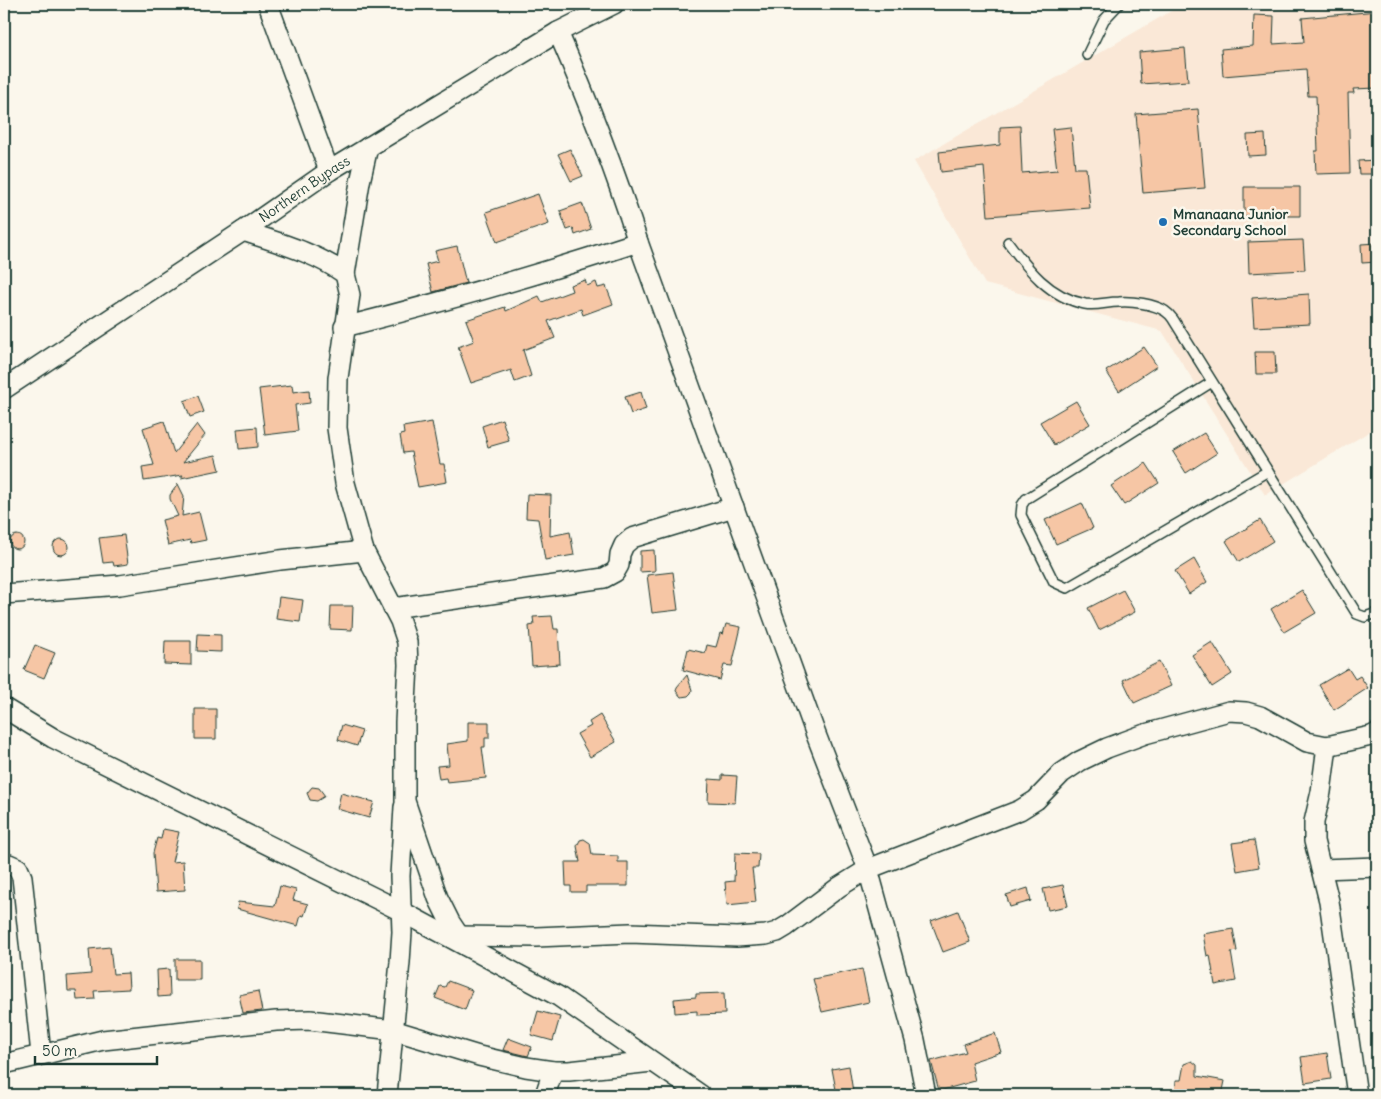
<svg xmlns="http://www.w3.org/2000/svg" width="1381" height="1099" viewBox="0 0 1381 1099" font-family="Delius,sans-serif">
<rect width="100%" height="100%" fill="#fbf7ec"/>
<filter id="ink" filterUnits="userSpaceOnUse"><feTurbulence type="fractalNoise" baseFrequency=".02" numOctaves="2"/><feDisplacementMap in="SourceGraphic" scale="10" xChannelSelector="R" yChannelSelector="G"/><feConvolveMatrix kernelMatrix="1 2 1 2 8 2 1 2 1" color-interpolation-filters="sRGB"/></filter>
<g filter="url(#ink)">
<path fill="#fae8d7" d="M 1183,4 L 1377,4 L 1377,427 L 1265,495 L 1162,331 L 985,284 L 914,161 Z"/>
<path fill="#f6c6a5" stroke="#1f3d34" d="M 1377,11 L 1377,88 L 1353,89 L 1354,93 L 1348,93 L 1350,173 L 1316,174 L 1315,151 L 1318,151 L 1316,96 L 1308,96 L 1306,69 L 1223,76 L 1221,49 L 1253,46 L 1254,15 L 1274,16 L 1273,44 L 1304,42 L 1302,18 Z
M 1185,48 L 1188,81 L 1141,84 L 1139,52 Z
M 1198,109 L 1205,188 L 1143,193 L 1136,114 Z
M 1020,126 L 1022,173 L 1057,170 L 1052,129 L 1071,127 L 1075,168 L 1086,168 L 1090,208 L 988,216 L 984,167 L 941,172 L 939,152 L 1000,145 L 1000,127 Z
M 1265,134 L 1266,155 L 1248,156 L 1247,135 Z
M 570,149 L 583,176 L 571,181 L 558,154 Z
M 1377,160 L 1377,174 L 1359,174 L 1358,161 Z
M 1244,187 L 1300,187 L 1300,216 L 1244,216 Z
M 538,194 L 549,224 L 497,242 L 486,212 Z
M 582,203 L 591,229 L 575,235 L 573,228 L 567,230 L 560,211 Z
M 1303,240 L 1305,270 L 1249,273 L 1248,242 Z
M 1377,243 L 1377,262 L 1362,263 L 1361,244 Z
M 457,246 L 466,283 L 433,292 L 426,264 L 438,261 L 435,251 Z
M 585,280 L 587,286 L 596,282 L 598,288 L 606,286 L 613,304 L 583,315 L 581,309 L 548,321 L 555,338 L 523,350 L 531,376 L 515,382 L 511,370 L 471,383 L 458,347 L 474,341 L 466,320 L 505,307 L 506,311 L 539,296 L 542,302 L 572,291 L 570,285 Z
M 1309,294 L 1310,324 L 1254,327 L 1252,298 Z
M 1144,347 L 1157,366 L 1119,391 L 1106,371 Z
M 1255,352 L 1275,352 L 1276,374 L 1256,374 Z
M 292,385 L 293,392 L 309,390 L 310,403 L 295,405 L 298,431 L 265,435 L 259,389 Z
M 641,392 L 646,409 L 631,414 L 625,397 Z
M 198,396 L 204,412 L 190,417 L 184,401 Z
M 1076,401 L 1090,424 L 1054,445 L 1040,422 Z
M 502,419 L 509,441 L 488,447 L 482,426 Z
M 164,421 L 174,453 L 197,424 L 205,435 L 183,462 L 216,455 L 220,470 L 181,478 L 183,475 L 144,481 L 142,467 L 154,465 L 143,428 Z
M 432,422 L 440,464 L 444,464 L 447,482 L 418,487 L 411,452 L 403,453 L 400,435 L 404,434 L 403,427 Z
M 257,427 L 258,447 L 239,449 L 237,429 Z
M 1204,433 L 1217,453 L 1186,473 L 1173,452 Z
M 1146,463 L 1159,483 L 1124,505 L 1111,486 Z
M 178,484 L 184,496 L 182,516 L 199,512 L 206,540 L 191,543 L 190,540 L 168,545 L 162,520 L 178,516 L 170,499 L 170,495 Z
M 527,494 L 551,495 L 550,536 L 570,532 L 574,555 L 545,560 L 538,519 L 526,518 Z
M 1082,503 L 1093,528 L 1056,544 L 1045,520 Z
M 1260,520 L 1273,541 L 1239,562 L 1226,541 Z
M10 542a7 7 0 1 1 14 0a7 7 0 1 1-14 0Z
M 124,535 L 128,564 L 114,566 L 113,562 L 103,563 L 99,538 Z
M53 547a8 8 0 1 1 16 0a8 8 0 1 1-16 0Z
M 654,550 L 655,571 L 640,572 L 640,551 Z
M 1194,559 L 1207,582 L 1189,594 L 1175,571 Z
M 673,572 L 678,610 L 652,613 L 647,575 Z
M 1123,590 L 1135,612 L 1099,630 L 1088,608 Z
M 1302,590 L 1316,613 L 1284,632 L 1271,609 Z
M 279,597 L 303,600 L 300,622 L 276,619 Z
M 331,606 L 353,606 L 352,630 L 330,629 Z
M 552,616 L 554,629 L 558,629 L 560,664 L 532,666 L 529,626 L 534,625 L 533,617 Z
M 726,624 L 741,627 L 732,666 L 724,665 L 720,680 L 683,670 L 688,649 L 705,653 L 707,645 L 716,647 L 720,633 L 723,634 Z
M 198,634 L 221,635 L 221,652 L 197,651 Z
M 165,641 L 191,641 L 191,665 L 164,664 Z
M 1212,642 L 1232,674 L 1212,687 L 1192,655 Z
M 35,645 L 55,653 L 44,678 L 24,670 Z
M 1159,662 L 1171,686 L 1134,703 L 1123,680 Z
M 1348,668 L 1355,679 L 1360,676 L 1368,688 L 1334,710 L 1319,685 Z
M 687,675 L 692,690 L 691,693 L 688,696 L 681,697 L 676,691 L 677,687 Z
M 195,709 L 216,709 L 216,739 L 195,739 Z
M 600,715 L 616,742 L 590,757 L 577,734 L 591,726 L 589,722 Z
M 468,722 L 489,722 L 489,738 L 485,738 L 485,747 L 482,747 L 486,778 L 447,782 L 446,778 L 439,779 L 437,766 L 449,765 L 447,744 L 468,741 Z
M 342,725 L 362,731 L 357,746 L 338,740 Z
M 722,775 L 737,776 L 735,803 L 708,802 L 709,779 L 722,780 Z
M 312,787 L 319,788 L 325,796 L 317,801 L 310,800 L 307,793 Z
M 341,793 L 374,802 L 369,818 L 337,809 Z
M 163,829 L 179,832 L 172,862 L 183,861 L 185,890 L 156,892 L 153,853 L 157,838 L 161,839 Z
M 584,839 L 590,843 L 592,855 L 618,856 L 618,862 L 628,862 L 628,886 L 586,886 L 586,892 L 571,892 L 571,886 L 566,886 L 565,862 L 580,862 L 577,846 L 580,840 Z
M 1254,840 L 1259,867 L 1237,871 L 1232,843 Z
M 735,853 L 759,854 L 758,868 L 752,868 L 756,902 L 727,905 L 725,882 L 734,881 Z
M 1063,885 L 1068,906 L 1048,910 L 1043,889 Z
M 280,886 L 296,890 L 293,900 L 308,904 L 304,916 L 301,915 L 298,926 L 237,909 L 238,902 L 275,906 Z
M 1028,888 L 1031,901 L 1010,907 L 1006,895 Z
M 958,911 L 970,942 L 943,952 L 931,921 Z
M 1233,929 L 1237,951 L 1231,952 L 1236,981 L 1215,985 L 1210,955 L 1207,956 L 1203,934 Z
M 110,947 L 113,974 L 128,973 L 129,989 L 94,991 L 95,999 L 77,1000 L 76,991 L 68,991 L 67,976 L 91,974 L 89,949 Z
M 175,959 L 200,959 L 200,980 L 175,980 Z
M 169,969 L 170,996 L 158,997 L 157,970 Z
M 862,969 L 869,1002 L 822,1012 L 813,979 Z
M 448,981 L 472,990 L 465,1010 L 435,998 L 440,986 L 445,987 Z
M 258,991 L 262,1011 L 243,1013 L 239,995 Z
M 724,993 L 725,1014 L 697,1015 L 697,1011 L 675,1013 L 674,999 L 696,997 L 696,994 Z
M 538,1011 L 560,1017 L 553,1041 L 531,1035 Z
M 995,1033 L 1001,1052 L 971,1062 L 975,1081 L 939,1091 L 931,1061 L 966,1052 L 963,1044 Z
M 508,1038 L 532,1047 L 528,1056 L 503,1050 Z
M 1327,1053 L 1331,1079 L 1305,1083 L 1301,1057 Z
M 1192,1061 L 1197,1065 L 1197,1076 L 1225,1081 L 1222,1095 L 1175,1095 L 1176,1080 L 1181,1080 L 1184,1064 Z
M 849,1066 L 853,1092 L 837,1095 L 832,1069 Z"/>
<g fill="none" stroke-linecap="round" stroke-linejoin="round">
<defs>
<path id="lane" d="M 1087,55 L 1104,20 L 1119,4
M 1008,242 C 1028,269 1049,297 1085,304 C 1097,306 1107,302 1119,302 C 1132,301 1154,304 1165,311 C 1168,313 1171,316 1173,319 L 1357,614 L 1365,617 L 1377,613
M 1212,382 L 1026,499 L 1022,505 L 1021,515 L 1054,582 L 1067,588 L 1268,471"/>
<g id="street">
<path d="M 268,4 L 329,171"/>
<path d="M 558,32 C 588,101 615,171 638,242 L 815,732 L 868,869 L 915,1040 L 926,1095"/>
<path d="M 243,231 C 279,243 314,252 345,274 L 350,295 L 338,378 L 337,428 L 345,483 L 364,551 L 400,621 L 407,642 L 408,665 L 405,722 L 405,801 L 438,898 L 450,922 L 466,946"/>
<path d="M 345,274 L 360,182 L 368,147"/>
<path d="M 344,327 C 443,302 541,274 638,242"/>
<path id="s1" d="M 4,389 L 243,231 L 329,171 L 558,32 L 614,4"/>
<path d="M 4,594 L 120,585 L 280,560 L 364,551"/>
<path d="M 393,608 L 604,578 L 615,572 L 619,565 L 620,554 L 624,545 L 632,538 L 734,507"/>
<path d="M 4,708 L 53,738 L 401,911 L 558,996 L 701,1095"/>
<path d="M 1327,746 L 1321,792 L 1314,822 L 1314,841 L 1329,901 L 1357,1095"/>
<path d="M 4,864 L 9,864 L 18,868 L 22,877 L 41,1054"/>
<path d="M 1321,869 L 1377,867"/>
<path d="M 459,936 L 536,937 L 630,933 L 737,937 L 766,935 L 777,932 L 787,926 L 839,887 L 868,869 L 1020,810 L 1036,800 L 1062,773 L 1080,761 L 1107,748 L 1145,734 L 1229,711 L 1246,712 L 1260,716 L 1307,742 L 1327,746 L 1371,736 L 1377,733"/>
<path d="M 4,1064 L 103,1040 L 276,1021 L 310,1020 L 393,1030 L 479,1056 L 526,1067 L 553,1071 L 569,1071 L 652,1062"/>
<path d="M 387,1095 L 400,962 L 402,932 L 400,876 L 404,807"/>
<path d="M 545,1095 L 553,1071"/>
</g>
</defs>
<use href="#lane" stroke="#1f3d34" stroke-width="12"/>
<use href="#street" stroke="#1f3d34" stroke-width="22"/>
<use href="#lane" stroke="#fbf7ec" stroke-width="9"/>
<use href="#street" stroke="#fbf7ec" stroke-width="19"/>
</g>
</g>
<circle fill="#1f6fb2" stroke="#fbf7ec" stroke-width="2" cx="1163" cy="222" r="5"/>
<g text-anchor="middle" stroke-width="5" stroke-linejoin="round" paint-order="stroke">
<g font-size="14" fill="#1f3d34" stroke="#fbf7ec">
<text dy="5" stroke="none"><textPath href="#s1" startOffset="361">Northern Bypass</textPath></text>
</g>
<g font-size="14" font-weight="bold" fill="#1f3d34" stroke="#fbf7ec" text-anchor="start">
<text x="1173" y="219">Mmanaana Junior<tspan x="1173" dy="16">Secondary School</tspan></text>
</g>
</g>
<rect width="1381" height="1099" fill="none" stroke="#fbf7ec" stroke-width="20"/>
<rect x="10" y="10" width="1361" height="1079" fill="none" stroke="#1f3d34" stroke-width="2" filter="url(#ink)"/>
<path d="M35 1056v8h122v-8" fill="none" stroke="#1f3d34" stroke-width="2.5"/>
<text x="42" y="1056" font-size="15" fill="#1f3d34" stroke="#fbf7ec" stroke-width="4" paint-order="stroke">50 m</text>
</svg>
